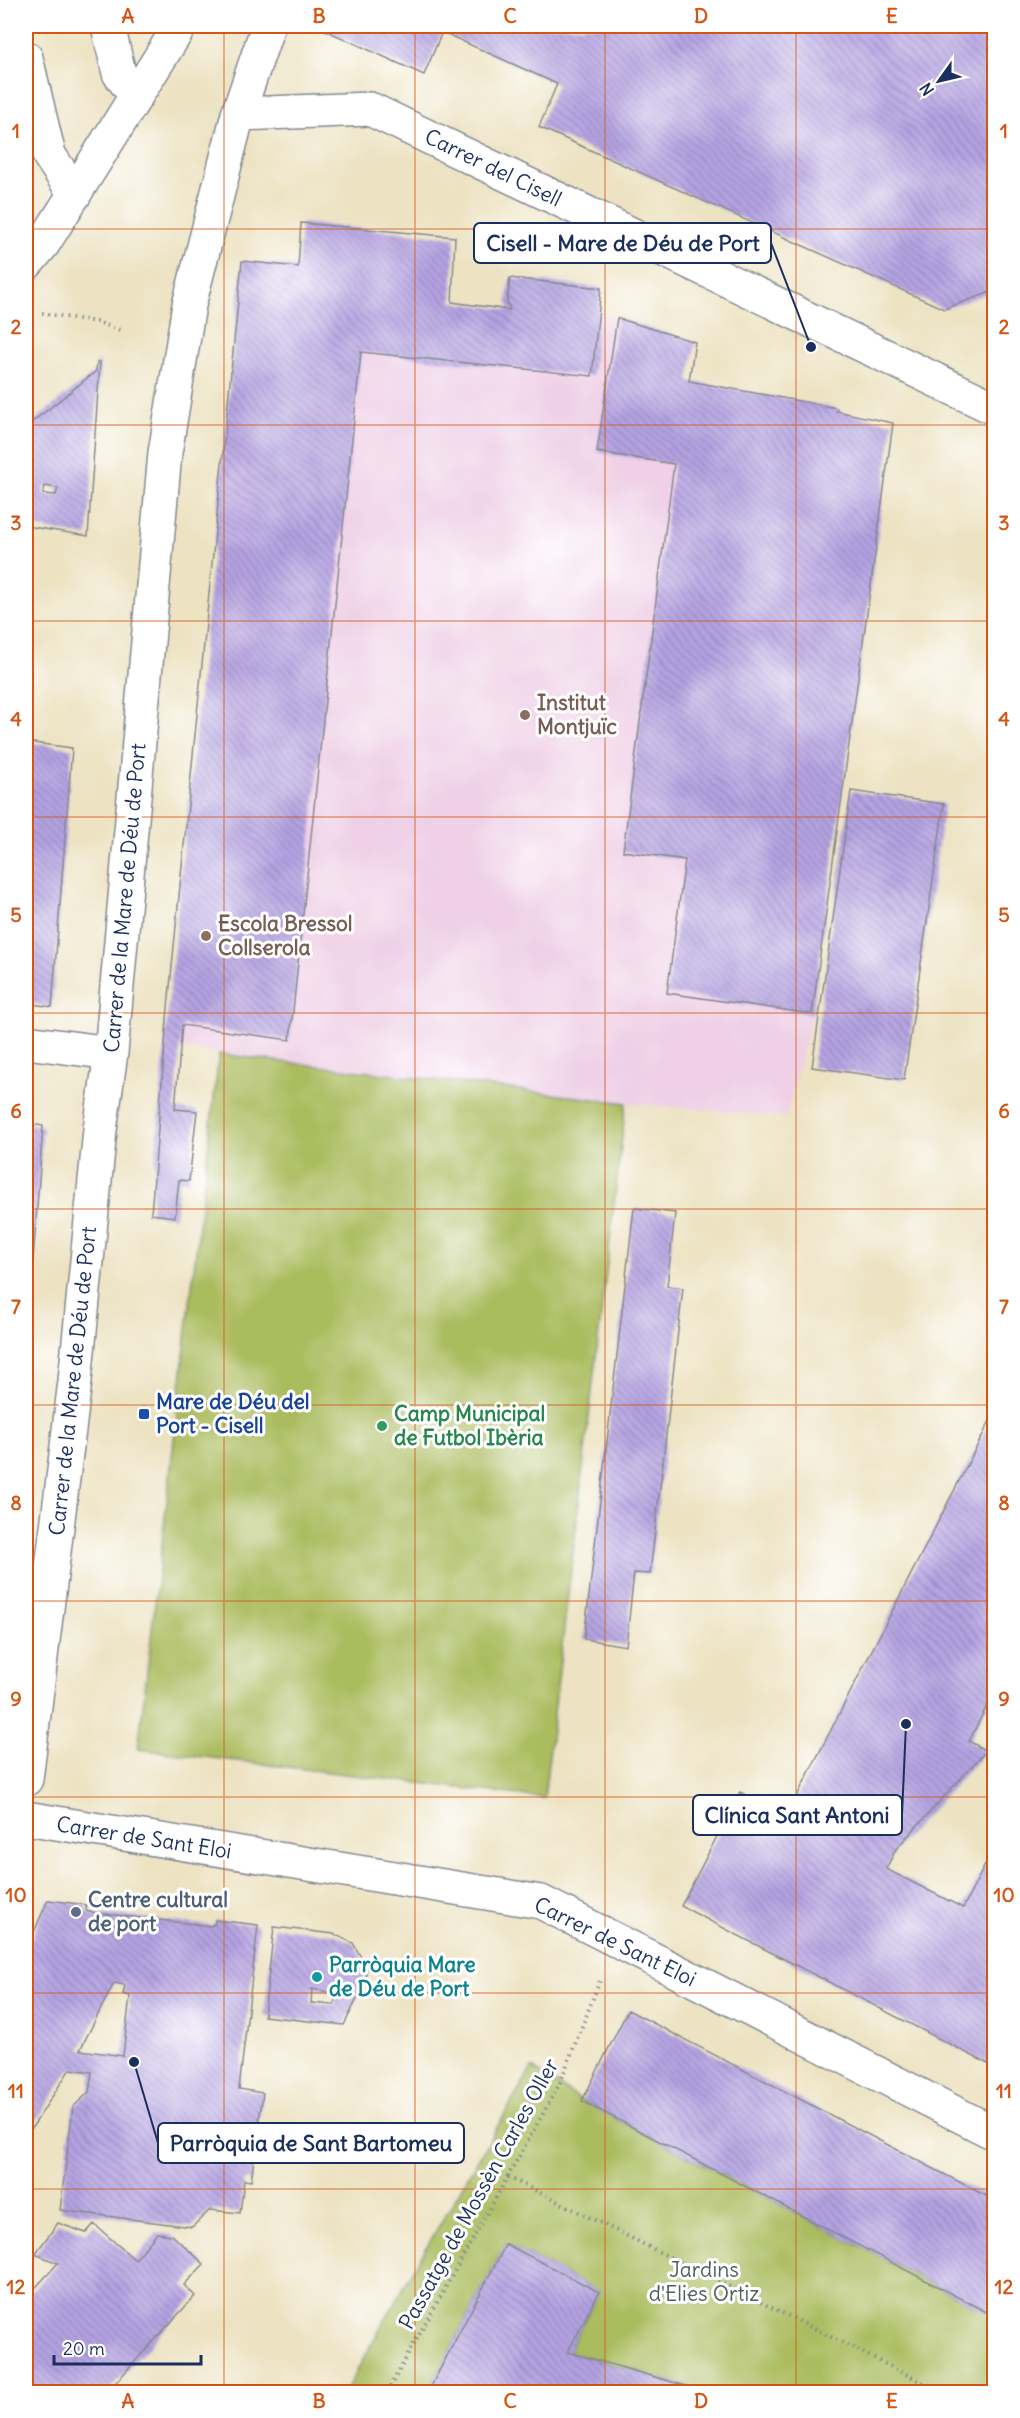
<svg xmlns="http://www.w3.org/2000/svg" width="1020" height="2418" viewBox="0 0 1020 2418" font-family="Delius,sans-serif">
<defs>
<pattern id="grass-tufts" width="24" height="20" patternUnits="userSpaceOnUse" patternTransform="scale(1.5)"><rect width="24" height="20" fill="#abbc5f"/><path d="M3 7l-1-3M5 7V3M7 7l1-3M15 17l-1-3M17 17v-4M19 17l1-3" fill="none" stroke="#8a9952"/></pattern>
<pattern id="building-back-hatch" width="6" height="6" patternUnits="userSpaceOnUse" patternTransform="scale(1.5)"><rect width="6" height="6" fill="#b5a3e2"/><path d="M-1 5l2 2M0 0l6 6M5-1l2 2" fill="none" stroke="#9285ba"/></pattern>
</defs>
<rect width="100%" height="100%" fill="#fff"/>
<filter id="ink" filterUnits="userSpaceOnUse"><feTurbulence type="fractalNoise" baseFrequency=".0167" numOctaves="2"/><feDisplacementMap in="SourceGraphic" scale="12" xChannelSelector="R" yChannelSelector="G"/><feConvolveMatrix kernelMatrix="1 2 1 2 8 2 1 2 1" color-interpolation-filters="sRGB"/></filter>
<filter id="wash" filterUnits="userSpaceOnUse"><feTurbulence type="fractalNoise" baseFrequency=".008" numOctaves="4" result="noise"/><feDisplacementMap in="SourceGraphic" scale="24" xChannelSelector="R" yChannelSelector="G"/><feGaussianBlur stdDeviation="1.35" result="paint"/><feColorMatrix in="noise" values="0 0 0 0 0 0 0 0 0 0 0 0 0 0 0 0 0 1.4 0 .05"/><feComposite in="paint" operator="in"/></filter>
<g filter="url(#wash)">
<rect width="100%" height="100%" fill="#ede3c3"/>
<path fill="#efd0e6" d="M 301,223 L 455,237 L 453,302 L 509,310 L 507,302 L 510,278 L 601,288 L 599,313 L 695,342 L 689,381 L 837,408 L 837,411 L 893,423 L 812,1014 L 786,1117 L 626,1103 L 219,1054 L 164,1045 L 242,261 L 298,266 Z"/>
<path fill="url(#grass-tufts)" stroke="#63765e" stroke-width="1.5" d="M 26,162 L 43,244 L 26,264 Z"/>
<path fill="#abbc5f" stroke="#63765e" stroke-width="1.5" d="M 219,1054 L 626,1103 L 544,1798 L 138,1749 Z
M 532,2068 L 582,2101 L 994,2316 L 994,2392 L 708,2392 L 568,2352 L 599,2292 L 506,2244 L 428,2392 L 345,2392 L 420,2258 Z"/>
<g id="blocks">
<path fill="url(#building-back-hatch)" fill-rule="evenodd" d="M 328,26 L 896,26 L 900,28 L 901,26 L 994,26 L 994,291 L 944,309 L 539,127 L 557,84 L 442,32 L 424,75 L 325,30 Z
M 301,223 L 455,237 L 452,302 L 510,310 L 507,302 L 510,278 L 601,288 L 592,376 L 361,352 L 290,1040 L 182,1025 L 175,1109 L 197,1111 L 189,1181 L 179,1180 L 175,1217 L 151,1214 L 168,1007 L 242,261 L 298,267 Z
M 617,318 L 695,342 L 689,381 L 837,408 L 836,411 L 893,423 L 812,1014 L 667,993 L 685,860 L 623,851 L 674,464 L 597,452 Z
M 97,362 L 100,362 L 88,536 L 26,526 L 26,427 L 96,371 ZM 45,486 L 58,488 L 56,495 L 43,494 Z
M 26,742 L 72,748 L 52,1007 L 26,1003 Z
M 851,791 L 944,804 L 904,1080 L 812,1067 Z
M 26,1123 L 43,1126 L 27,1341 L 26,1341 Z
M 634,1208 L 675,1213 L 667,1286 L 683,1288 L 650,1574 L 634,1573 L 626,1646 L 584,1639 Z
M 994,1413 L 994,1692 L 969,1741 L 986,1751 L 896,1849 L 886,1869 L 963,1908 L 986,1863 L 994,1867 L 994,2067 L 681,1906 L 740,1792 L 805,1826 L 816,1806 L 797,1796 Z
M 48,1900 L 86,1905 L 86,1910 L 88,1912 L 212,1926 L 213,1924 L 215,1924 L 215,1920 L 258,1925 L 239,2089 L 263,2093 L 251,2181 L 244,2180 L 240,2213 L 210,2210 L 192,2227 L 60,2210 L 73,2107 L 89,2092 L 92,2072 L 70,2069 L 26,2137 L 26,1950 ZM 114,1983 L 125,1985 L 123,1994 L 130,1996 L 123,2056 L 80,2050 Z
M 274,1927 L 334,1934 L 353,1943 L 367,1968 L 363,1987 L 344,2025 L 264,2016 ZM 312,1989 L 336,1993 L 334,2005 L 311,2003 Z
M 628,2010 L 994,2200 L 994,2316 L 582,2101 Z
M 58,2223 L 86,2233 L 94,2224 L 135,2260 L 157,2233 L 172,2235 L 204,2264 L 184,2285 L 195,2296 L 107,2392 L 26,2392 L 26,2296 L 27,2297 L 58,2263 L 35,2254 Z
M 506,2244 L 599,2292 L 568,2352 L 707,2392 L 428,2392 Z
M 26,2251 L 35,2254 L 26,2271 Z"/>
</g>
</g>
<g filter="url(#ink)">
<use href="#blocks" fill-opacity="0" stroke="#848990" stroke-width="1.5"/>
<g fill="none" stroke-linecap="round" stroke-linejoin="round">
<defs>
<path id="minor" d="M 108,26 L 119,73 L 136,96
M 26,58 L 49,155 L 75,194
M 238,114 L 370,109 L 994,408
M 26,264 L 43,244 L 180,26
M 26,1042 L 111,1053
M 26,1779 L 75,1381 L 100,1130 L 111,1053 L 165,453 L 189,305 L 238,114 L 268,26
M 26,1818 L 541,1902 L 994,2133"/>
</defs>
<use href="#minor" stroke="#848990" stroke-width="36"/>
<path stroke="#848990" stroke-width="4" stroke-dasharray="1.5 4.5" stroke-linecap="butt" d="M 42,313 L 97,322 L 123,331
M 508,2177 L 942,2392
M 387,2392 L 559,2085 L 601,1978"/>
<use href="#minor" stroke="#fff" stroke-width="33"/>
</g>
</g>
<path fill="none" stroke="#d45514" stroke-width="1.5" stroke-opacity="0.55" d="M 224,26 L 224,2392M 415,26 L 415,2392M 605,26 L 605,2392M 796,26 L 796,2392M 26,229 L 994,229M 26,425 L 994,425M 26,621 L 994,621M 26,817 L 994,817M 26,1013 L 994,1013M 26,1209 L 994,1209M 26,1405 L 994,1405M 26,1601 L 994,1601M 26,1797 L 994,1797M 26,1993 L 994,1993M 26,2189 L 994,2189"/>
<g fill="#8d6e63" stroke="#fff" stroke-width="2">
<circle cx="525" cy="715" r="6"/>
<circle cx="206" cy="936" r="6"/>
</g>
<rect fill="#1a4fb4" stroke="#fff" stroke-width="2" x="138" y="1408" width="12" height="12" rx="3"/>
<circle fill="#2e9e5b" stroke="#fff" stroke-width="2" cx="382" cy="1426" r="6"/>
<circle fill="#5c6f8a" stroke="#fff" stroke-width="2" cx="76" cy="1912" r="6"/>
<circle fill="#0f9aa8" stroke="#fff" stroke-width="2" cx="317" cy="1977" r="6"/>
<g text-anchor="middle" stroke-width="6" stroke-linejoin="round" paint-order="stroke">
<g font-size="21" fill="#1b2f5e" stroke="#fff">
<text transform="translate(493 168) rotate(26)" y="7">Carrer del Cisell</text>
<text transform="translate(125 898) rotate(-85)" y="7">Carrer de la Mare de Déu de Port</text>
<text transform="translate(73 1381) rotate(-84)" y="7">Carrer de la Mare de Déu de Port</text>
<text transform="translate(144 1838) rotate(9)" y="7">Carrer de Sant Eloi</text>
<text transform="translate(615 1942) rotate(26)" y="7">Carrer de Sant Eloi</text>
<text transform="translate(479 2194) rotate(-61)" y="7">Passatge de Mossèn Carles Oller</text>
</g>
<g font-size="21" font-weight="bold" fill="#785e54" stroke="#fff" text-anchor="start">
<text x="537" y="710">Institut<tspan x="537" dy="24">Montjuïc</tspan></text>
<text x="218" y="931">Escola Bressol<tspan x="218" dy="24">Collserola</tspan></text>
</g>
<g font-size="21" font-weight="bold" fill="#164399" stroke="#fff" text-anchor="start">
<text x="156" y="1409">Mare de Déu del<tspan x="156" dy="24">Port - Cisell</tspan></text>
</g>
<g font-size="21" font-weight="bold" fill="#27864d" stroke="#fff" text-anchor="start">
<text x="394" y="1421">Camp Municipal<tspan x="394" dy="24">de Futbol Ibèria</tspan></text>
</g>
<g font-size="21" font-weight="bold" fill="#4e5e75" stroke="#fff" text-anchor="start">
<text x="88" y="1907">Centre cultural<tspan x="88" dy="24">de port</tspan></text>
</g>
<g font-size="21" font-weight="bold" fill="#0d838f" stroke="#fff" text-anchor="start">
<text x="329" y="1972">Parròquia Mare<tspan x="329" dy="24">de Déu de Port</tspan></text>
</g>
<g font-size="21" fill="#4d605e" stroke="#fff">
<text x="704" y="2277">Jardins<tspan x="704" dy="24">d'Elies Ortiz</tspan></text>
</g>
</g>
<path fill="none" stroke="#1b2f5e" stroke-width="2" d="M811 347L771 243M906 1724L902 1815M134 2062L158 2143"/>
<g fill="#1b2f5e" stroke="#fff" stroke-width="2">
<circle cx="811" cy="347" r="6"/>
<circle cx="906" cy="1724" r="6"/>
<circle cx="134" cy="2062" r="6"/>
</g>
<g fill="#fff" stroke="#1b2f5e" stroke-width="2">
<rect x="474" y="223" width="297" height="40" rx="6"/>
<rect x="693" y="1795" width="209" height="40" rx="6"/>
<rect x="158" y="2123" width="306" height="40" rx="6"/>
</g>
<g font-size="22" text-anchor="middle" font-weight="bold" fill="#1b2f5e">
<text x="623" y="251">Cisell - Mare de Déu de Port</text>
<text x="797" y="1823">Clínica Sant Antoni</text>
<text x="311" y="2151">Parròquia de Sant Bartomeu</text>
</g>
<rect width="1020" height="2418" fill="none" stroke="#fff" stroke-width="66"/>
<g transform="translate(939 81) rotate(236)" stroke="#ffffff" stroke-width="4.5" paint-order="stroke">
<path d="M0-4.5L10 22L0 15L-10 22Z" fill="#1b2f5e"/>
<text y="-9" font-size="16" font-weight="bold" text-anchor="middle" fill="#1b2f5e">N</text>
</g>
<path d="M54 2355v9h147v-9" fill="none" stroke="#1b2f5e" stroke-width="3"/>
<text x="63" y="2355" font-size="18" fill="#1b2f5e" stroke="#ffffff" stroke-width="4.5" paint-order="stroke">20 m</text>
<rect x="33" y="33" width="954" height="2352" fill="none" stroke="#d45514" stroke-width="2"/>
<g font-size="20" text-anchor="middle" font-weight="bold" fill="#d45514">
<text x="128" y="23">A</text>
<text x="319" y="23">B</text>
<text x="510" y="23">C</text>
<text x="701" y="23">D</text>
<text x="892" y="23">E</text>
<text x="16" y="138">1</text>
<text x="1004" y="138">1</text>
<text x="16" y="334">2</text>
<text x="1004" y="334">2</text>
<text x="16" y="530">3</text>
<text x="1004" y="530">3</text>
<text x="16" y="726">4</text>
<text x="1004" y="726">4</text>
<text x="16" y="922">5</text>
<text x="1004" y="922">5</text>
<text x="16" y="1118">6</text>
<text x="1004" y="1118">6</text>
<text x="16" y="1314">7</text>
<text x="1004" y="1314">7</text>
<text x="16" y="1510">8</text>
<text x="1004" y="1510">8</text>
<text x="16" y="1706">9</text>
<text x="1004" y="1706">9</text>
<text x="16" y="1902">10</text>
<text x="1004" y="1902">10</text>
<text x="16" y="2098">11</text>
<text x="1004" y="2098">11</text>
<text x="16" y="2294">12</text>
<text x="1004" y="2294">12</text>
<text x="128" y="2408">A</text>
<text x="319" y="2408">B</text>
<text x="510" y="2408">C</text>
<text x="701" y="2408">D</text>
<text x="892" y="2408">E</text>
</g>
</svg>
